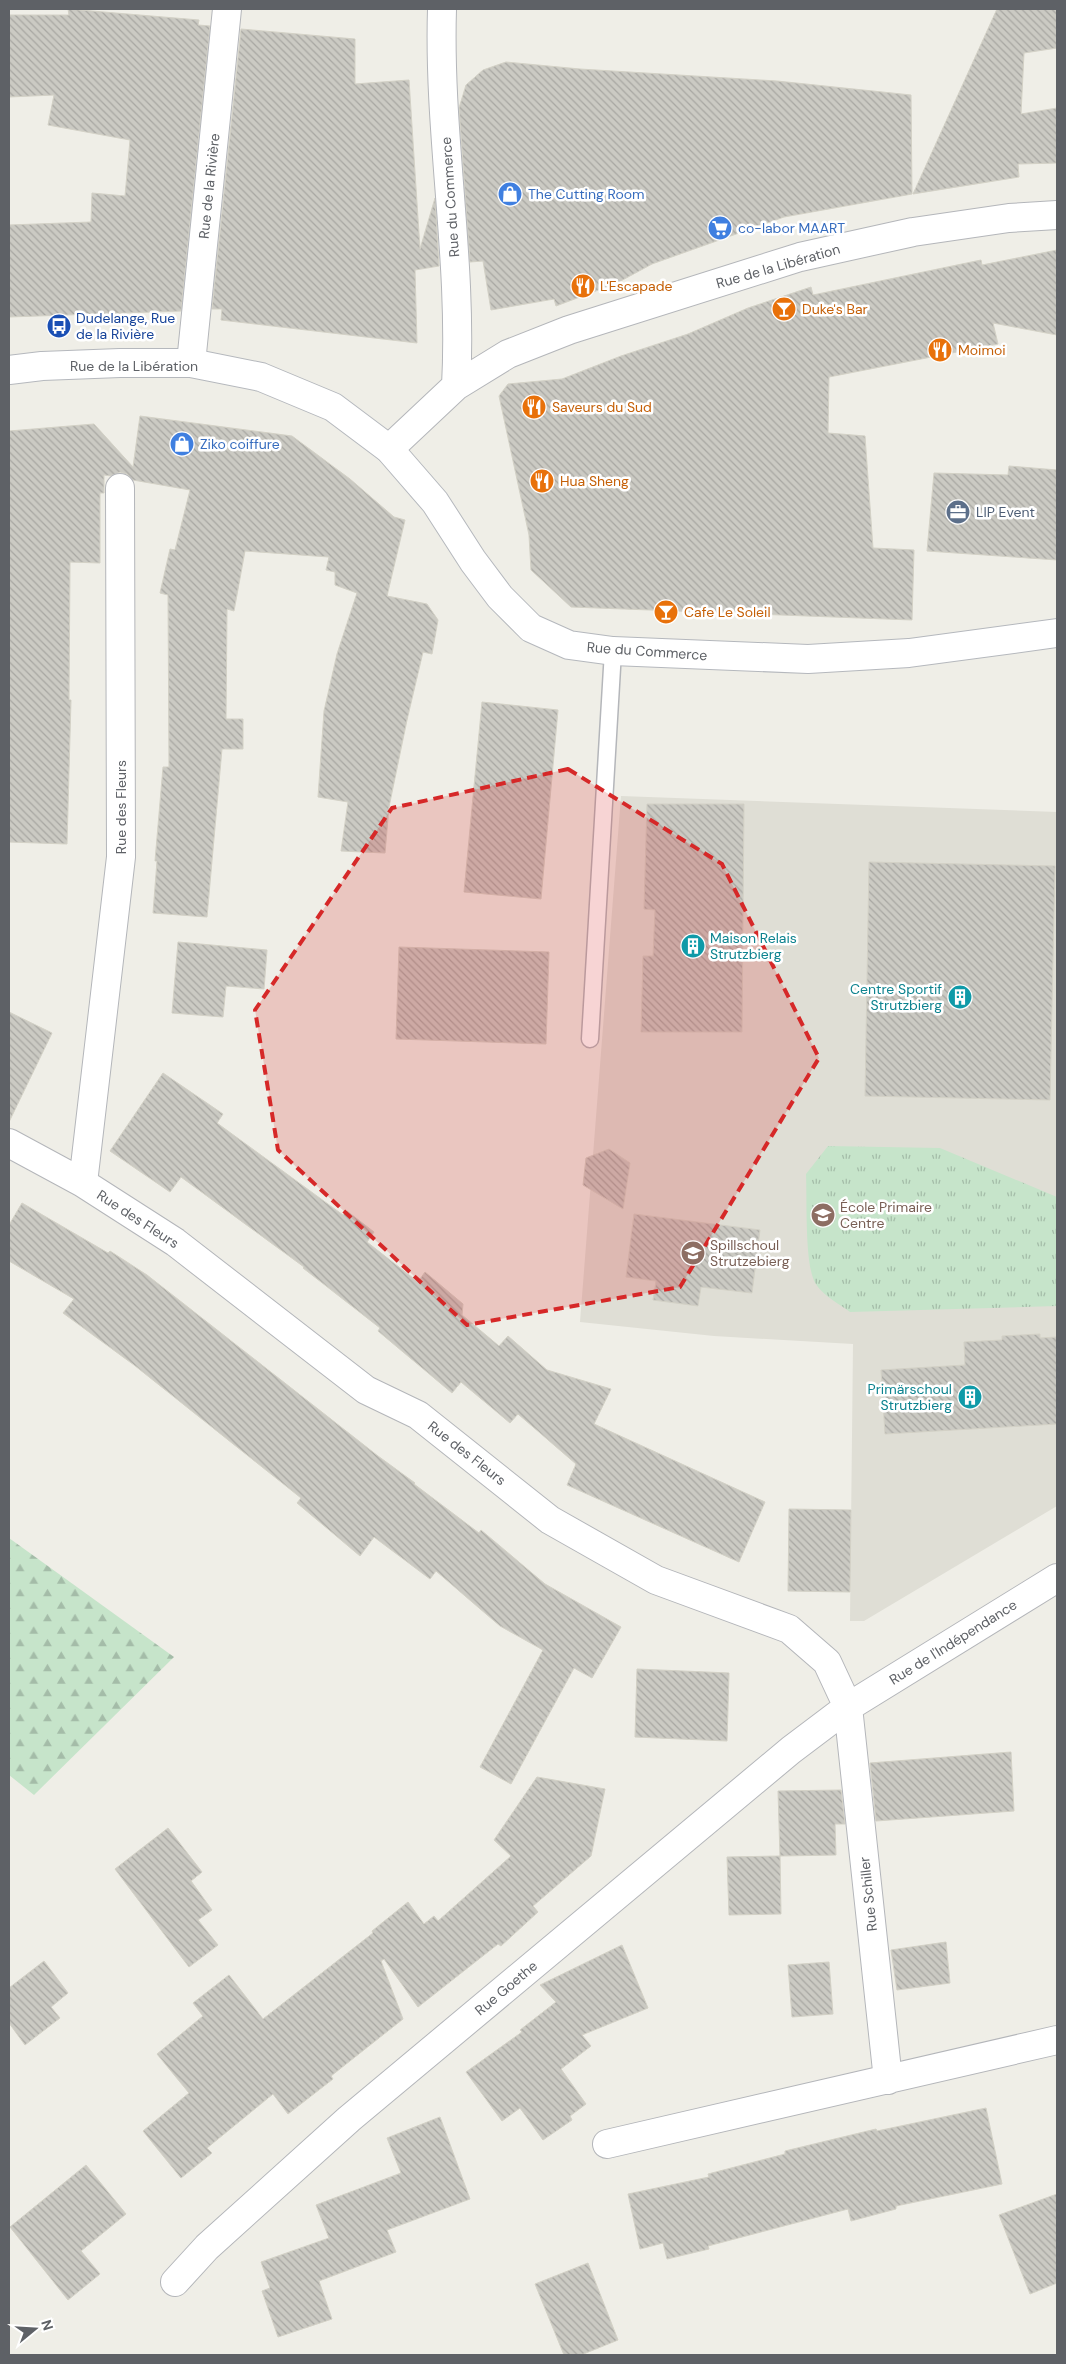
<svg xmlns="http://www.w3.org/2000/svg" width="1066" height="2364" viewBox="0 0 1066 2364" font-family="'DM Sans',sans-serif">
<defs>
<pattern id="forest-firs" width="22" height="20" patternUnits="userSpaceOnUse" patternTransform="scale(1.25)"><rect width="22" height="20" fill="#c6e4ca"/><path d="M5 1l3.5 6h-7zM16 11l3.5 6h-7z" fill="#a4bca8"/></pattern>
<pattern id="park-tufts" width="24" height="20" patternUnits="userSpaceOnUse" patternTransform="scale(1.25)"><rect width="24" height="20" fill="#c6e4ca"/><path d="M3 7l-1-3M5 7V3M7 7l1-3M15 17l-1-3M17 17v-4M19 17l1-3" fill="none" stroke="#a4bca8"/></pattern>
<pattern id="building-back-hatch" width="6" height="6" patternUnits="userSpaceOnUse" patternTransform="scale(1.25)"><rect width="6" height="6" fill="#cbcac3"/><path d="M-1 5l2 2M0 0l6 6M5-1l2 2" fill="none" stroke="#a8a7a2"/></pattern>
</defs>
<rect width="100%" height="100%" fill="#efeee7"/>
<path fill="#dfded5" d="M 621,796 L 1057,812 L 1057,1506 L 864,1621 L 850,1621 L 853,1344 L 714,1336 L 580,1322 Z"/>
<path fill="url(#forest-firs)" d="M 9,1538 L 174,1657 L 34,1795 L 9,1775 Z"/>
<path fill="url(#park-tufts)" d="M 828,1146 L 940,1148 L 1057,1197 L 1057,1306 L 850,1312 C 838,1303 818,1293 813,1278 C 805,1256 807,1200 806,1174 Z"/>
<path fill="url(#building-back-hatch)" stroke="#d3d1c6" d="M 68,9 L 199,20 L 198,25 L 210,26 L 181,311 L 9,317 L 9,225 L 91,222 L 92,193 L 125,196 L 130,140 L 48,125 L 54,95 L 9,97 L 9,15 L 69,15 Z
M 997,9 L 1057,9 L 1057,48 L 1024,53 L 1021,114 L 1057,108 L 1057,163 L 1018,164 L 1019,177 L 913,194 Z
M 241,29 L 355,39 L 355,84 L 409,80 L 420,249 L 435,198 L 439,266 L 415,270 L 417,343 L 221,320 L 222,309 L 212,309 Z
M 506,62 L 580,69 L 777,81 L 911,95 L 912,194 L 784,217 L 652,264 L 617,283 L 556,306 L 554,299 L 491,310 L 483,261 L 470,262 L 459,108 L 466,85 L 483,70 Z
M 1057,250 L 1057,335 L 993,323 L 998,344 L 829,377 L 828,433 L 865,436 L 873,548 L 914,550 L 912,620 L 571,607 L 531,570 L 529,535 L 499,396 L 508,384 L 562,379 L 621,356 L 688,334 L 748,308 L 811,287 L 813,295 L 981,260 L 982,265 Z
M 140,416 L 292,436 L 350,479 L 394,517 L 405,520 L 387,596 L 427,604 L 438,620 L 432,654 L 423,652 L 407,720 L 389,807 L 385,853 L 341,851 L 348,802 L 318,797 L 324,711 L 337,654 L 357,593 L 335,585 L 335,572 L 326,570 L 329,557 L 245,551 L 234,611 L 227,609 L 226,719 L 243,719 L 243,749 L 222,749 L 207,917 L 153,913 L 157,861 L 155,861 L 163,767 L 169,767 L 168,595 L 160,593 L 170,549 L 175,550 L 190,490 L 133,480 L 127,474 L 120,472 L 111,476 L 104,475 L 104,493 L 100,493 L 100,563 L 70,562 L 69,700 L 71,700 L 67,844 L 9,842 L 9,431 L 94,424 L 133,467 Z
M 1009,466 L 1057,470 L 1057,560 L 927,551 L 934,473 L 1008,475 Z
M 482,702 L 558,710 L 541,899 L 464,892 Z
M 647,804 L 744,804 L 742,1032 L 641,1032 L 643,956 L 653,956 L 655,910 L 644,909 Z
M 869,862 L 1055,866 L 1050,1100 L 865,1096 Z
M 178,942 L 267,950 L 264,989 L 226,986 L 223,1017 L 172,1013 Z
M 399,947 L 549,952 L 546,1044 L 396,1039 Z
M 9,1012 L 52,1033 L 9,1122 Z
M 163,1073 L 223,1114 L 217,1123 L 343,1215 L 347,1211 L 374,1232 L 367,1242 L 418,1282 L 425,1272 L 463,1304 L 462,1315 L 499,1346 L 508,1336 L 547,1370 L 611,1389 L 594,1424 L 765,1502 L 739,1562 L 567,1485 L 576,1464 L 518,1414 L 510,1423 L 461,1382 L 452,1393 L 378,1331 L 380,1328 L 303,1268 L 304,1267 L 181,1177 L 170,1192 L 110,1151 Z
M 609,1149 L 630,1163 L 623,1209 L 583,1185 L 586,1158 Z
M 22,1203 L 108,1253 L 110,1251 L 147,1275 L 378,1456 L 415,1483 L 414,1484 L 479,1533 L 481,1530 L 545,1584 L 621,1627 L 592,1678 L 574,1668 L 511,1784 L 480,1767 L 543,1650 L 500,1626 L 436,1571 L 430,1579 L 374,1537 L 360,1556 L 297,1503 L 301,1498 L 134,1365 L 63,1313 L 74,1299 L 9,1261 L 9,1225 Z
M 634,1214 L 760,1230 L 752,1293 L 701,1287 L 698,1306 L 653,1300 L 656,1281 L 626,1277 Z
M 1040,1334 L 1040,1338 L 1057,1337 L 1057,1424 L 885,1434 L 881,1370 L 965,1365 L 964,1342 L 1002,1340 L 1002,1336 Z
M 789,1509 L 851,1510 L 850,1592 L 788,1591 Z
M 637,1669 L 729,1673 L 727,1741 L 635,1737 Z
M 1011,1752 L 1014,1811 L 876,1821 L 870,1763 Z
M 537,1777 L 605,1789 L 591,1856 L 533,1906 L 538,1912 L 501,1946 L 498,1944 L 418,2007 L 384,1959 L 381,1961 L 403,2019 L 331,2076 L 333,2079 L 288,2114 L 273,2094 L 207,2148 L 212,2153 L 181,2178 L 143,2131 L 189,2093 L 157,2054 L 203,2016 L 193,2003 L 229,1975 L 263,2019 L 373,1933 L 372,1931 L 408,1902 L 424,1924 L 434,1916 L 438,1921 L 511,1856 L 494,1840 Z
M 841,1790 L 845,1824 L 835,1824 L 836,1855 L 780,1856 L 778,1791 Z
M 168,1828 L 202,1872 L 191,1881 L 212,1910 L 198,1920 L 218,1945 L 189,1967 L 115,1869 Z
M 780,1856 L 781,1914 L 729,1915 L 727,1857 Z
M 946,1942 L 950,1983 L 897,1990 L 891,1950 Z
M 622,1945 L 648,2008 L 582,2035 L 591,2046 L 561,2069 L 586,2104 L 570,2116 L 572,2120 L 543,2140 L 520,2108 L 502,2121 L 466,2072 L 522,2032 L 520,2030 L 556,2002 L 540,1985 Z
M 44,1961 L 68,1993 L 51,2007 L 60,2018 L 25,2045 L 9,2023 L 9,1988 Z
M 829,1962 L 833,2014 L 792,2017 L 788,1965 Z
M 986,2108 L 1002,2184 L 896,2206 L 896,2209 L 851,2221 L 848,2209 L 708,2246 L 709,2249 L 667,2259 L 663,2243 L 640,2249 L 628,2194 L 709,2177 L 708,2174 L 785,2154 L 785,2151 L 876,2129 L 877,2131 Z
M 440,2117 L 470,2199 L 387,2230 L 396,2252 L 319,2281 L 332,2319 L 278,2337 L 262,2291 L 270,2288 L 261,2262 L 329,2238 L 316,2205 L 401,2173 L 387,2138 Z
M 86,2165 L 126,2214 L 81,2251 L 100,2274 L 68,2300 L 10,2227 Z
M 1057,2194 L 1057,2283 L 1030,2294 L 999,2215 Z
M 588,2263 L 618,2340 L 581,2355 L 564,2355 L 535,2284 Z"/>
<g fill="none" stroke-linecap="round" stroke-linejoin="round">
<defs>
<path id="lane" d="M 590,1039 L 613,651"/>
<path id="street" d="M 442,9 C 438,135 463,260 456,386
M 191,363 L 227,9
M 389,449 L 456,386 L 508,354 L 569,330 L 800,257 L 913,232 L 1009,218 L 1057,215
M 9,1143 L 83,1183 L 175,1242 L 366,1390 L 418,1415 L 550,1520 L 656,1580 L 789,1629 L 827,1662 L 848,1707 L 888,2080
M 83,1183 L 121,857 L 120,488
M 607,2144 L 1057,2040
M 175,2282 L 207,2247 L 349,2119 L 791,1750 L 848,1707 L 1057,1578"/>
<path id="secondary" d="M 9,370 L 42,366 L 120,363 L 191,363 L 261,377 L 333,407 L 389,449 L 435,502 L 473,561 L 500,597 L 531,628 L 569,645 L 613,651 L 808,659 L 909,653 L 1057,633"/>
</defs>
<use href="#lane" stroke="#b4b6ba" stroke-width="19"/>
<use href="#street" stroke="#b4b6ba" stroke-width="30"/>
<use href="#secondary" stroke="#b5b8bd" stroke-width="30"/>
<use href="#lane" stroke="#fff" stroke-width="16"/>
<use href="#street" stroke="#fff" stroke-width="28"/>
<use href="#secondary" stroke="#fff" stroke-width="28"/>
</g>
<path fill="#d62828" fill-opacity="0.2" stroke="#d62828" stroke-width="4" stroke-dasharray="10 6" stroke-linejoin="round" d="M 568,769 L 722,864 L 819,1058 L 680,1287 L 467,1325 L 278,1150 L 255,1010 L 392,808 Z"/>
<defs>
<symbol id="shop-disc" viewBox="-11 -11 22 22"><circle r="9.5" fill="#3f7fe0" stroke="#fff"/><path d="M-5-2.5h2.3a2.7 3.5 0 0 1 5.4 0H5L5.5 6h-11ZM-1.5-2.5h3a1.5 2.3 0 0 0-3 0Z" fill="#fff"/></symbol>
<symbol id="supermarket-disc" viewBox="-11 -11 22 22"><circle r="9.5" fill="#3f7fe0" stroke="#fff"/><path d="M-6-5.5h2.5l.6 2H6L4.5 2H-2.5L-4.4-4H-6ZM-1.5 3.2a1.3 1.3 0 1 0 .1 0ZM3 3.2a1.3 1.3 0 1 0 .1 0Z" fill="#fff"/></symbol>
<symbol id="restaurant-disc" viewBox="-11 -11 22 22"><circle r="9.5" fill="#e8710a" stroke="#fff"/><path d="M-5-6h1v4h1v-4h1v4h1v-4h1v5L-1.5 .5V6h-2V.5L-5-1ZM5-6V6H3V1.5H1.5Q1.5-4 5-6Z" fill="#fff"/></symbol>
<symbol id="bar-disc" viewBox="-11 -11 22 22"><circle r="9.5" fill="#e8710a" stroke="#fff"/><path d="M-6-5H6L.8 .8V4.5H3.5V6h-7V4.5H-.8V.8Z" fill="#fff"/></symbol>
<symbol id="bus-disc" viewBox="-11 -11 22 22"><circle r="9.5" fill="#1a4fb4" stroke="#fff"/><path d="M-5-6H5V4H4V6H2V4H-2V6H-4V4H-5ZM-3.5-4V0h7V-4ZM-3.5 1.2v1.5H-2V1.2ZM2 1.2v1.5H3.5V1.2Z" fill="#fff"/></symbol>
<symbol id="office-disc" viewBox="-11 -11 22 22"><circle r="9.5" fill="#5c6f8a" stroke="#fff"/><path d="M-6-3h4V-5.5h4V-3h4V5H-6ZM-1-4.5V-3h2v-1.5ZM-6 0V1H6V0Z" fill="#fff"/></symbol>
<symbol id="building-disc" viewBox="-11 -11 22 22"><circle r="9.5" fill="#0f9aa8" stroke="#fff"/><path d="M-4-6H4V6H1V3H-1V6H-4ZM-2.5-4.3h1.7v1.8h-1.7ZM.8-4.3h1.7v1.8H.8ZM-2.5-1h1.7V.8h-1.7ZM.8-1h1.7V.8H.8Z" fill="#fff"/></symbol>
<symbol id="school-disc" viewBox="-11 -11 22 22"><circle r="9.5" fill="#8d6e63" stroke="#fff"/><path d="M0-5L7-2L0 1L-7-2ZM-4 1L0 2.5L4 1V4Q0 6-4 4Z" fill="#fff"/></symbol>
</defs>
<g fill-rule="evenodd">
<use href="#shop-disc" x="496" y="180" width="28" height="28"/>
<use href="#supermarket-disc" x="706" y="214" width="28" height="28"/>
<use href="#restaurant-disc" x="569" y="272" width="28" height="28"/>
<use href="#bar-disc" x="770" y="295" width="28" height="28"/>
<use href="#bus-disc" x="45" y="312" width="28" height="28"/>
<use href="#restaurant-disc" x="926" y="336" width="28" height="28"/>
<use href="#restaurant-disc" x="520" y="393" width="28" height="28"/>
<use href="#shop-disc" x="168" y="430" width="28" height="28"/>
<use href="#restaurant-disc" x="528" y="467" width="28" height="28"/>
<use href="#office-disc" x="944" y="498" width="28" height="28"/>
<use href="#bar-disc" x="652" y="598" width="28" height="28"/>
<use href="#building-disc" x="679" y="932" width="28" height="28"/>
<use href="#building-disc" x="946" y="983" width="28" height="28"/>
<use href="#school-disc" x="809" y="1201" width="28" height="28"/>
<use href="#school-disc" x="679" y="1239" width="28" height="28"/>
<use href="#building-disc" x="956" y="1383" width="28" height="28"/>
</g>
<g text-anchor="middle" stroke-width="5" stroke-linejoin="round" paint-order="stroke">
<g font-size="14" fill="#5e6166" stroke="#fff">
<text transform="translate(209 186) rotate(-84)" y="5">Rue de la Rivière</text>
<text transform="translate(450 197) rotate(-94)" y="5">Rue du Commerce</text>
<text transform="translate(778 266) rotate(-16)" y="5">Rue de la Libération</text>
<text x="134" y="371">Rue de la Libération</text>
<text transform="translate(647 651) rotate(4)" y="5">Rue du Commerce</text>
<text transform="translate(121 807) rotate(-90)" y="5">Rue des Fleurs</text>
<text transform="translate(138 1219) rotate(33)" y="5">Rue des Fleurs</text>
<text transform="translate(467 1453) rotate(38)" y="5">Rue des Fleurs</text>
<text transform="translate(953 1642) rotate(-32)" y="5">Rue de l'Indépendance</text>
<text transform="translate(868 1894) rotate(-96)" y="5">Rue Schiller</text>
<text transform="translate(506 1988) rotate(-40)" y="5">Rue Goethe</text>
</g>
<g font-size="14" fill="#366cbe" stroke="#fff" text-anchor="start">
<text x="528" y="199">The Cutting Room</text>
<text x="738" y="233">co-labor MAART</text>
<text x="200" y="449">Ziko coiffure</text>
</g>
<g font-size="14" fill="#c56008" stroke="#fff" text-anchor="start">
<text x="600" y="291">L'Escapade</text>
<text x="802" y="314">Duke's Bar</text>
<text x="958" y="355">Moimoi</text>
<text x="552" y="412">Saveurs du Sud</text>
<text x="560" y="486">Hua Sheng</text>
<text x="684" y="617">Cafe Le Soleil</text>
</g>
<g font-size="14" fill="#164399" stroke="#fff" text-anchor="start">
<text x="76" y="323">Dudelange, Rue<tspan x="76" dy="16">de la Rivière</tspan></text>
</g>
<g font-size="14" fill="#4e5e75" stroke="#fff" text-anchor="start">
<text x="976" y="517">LIP Event</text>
</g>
<g font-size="14" fill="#0d838f" stroke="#fff" text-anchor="end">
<text x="710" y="943" text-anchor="start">Maison Relais<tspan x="710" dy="16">Strutzbierg</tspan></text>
<text x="942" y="994">Centre Sportif<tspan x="942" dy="16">Strutzbierg</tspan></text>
<text x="952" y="1394">Primärschoul<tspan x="952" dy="16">Strutzbierg</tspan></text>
</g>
<g font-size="14" fill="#785e54" stroke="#fff" text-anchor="start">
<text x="840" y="1212">École Primaire<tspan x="840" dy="16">Centre</tspan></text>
<text x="710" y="1250">Spillschoul<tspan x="710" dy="16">Strutzebierg</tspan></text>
</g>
</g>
<rect width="1066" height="2364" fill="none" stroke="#5e6166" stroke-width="20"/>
<g transform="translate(35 2329) rotate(72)" stroke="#ffffff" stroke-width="4" paint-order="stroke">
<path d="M0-4L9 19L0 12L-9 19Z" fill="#5e6166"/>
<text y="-8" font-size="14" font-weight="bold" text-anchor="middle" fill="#5e6166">N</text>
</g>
</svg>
